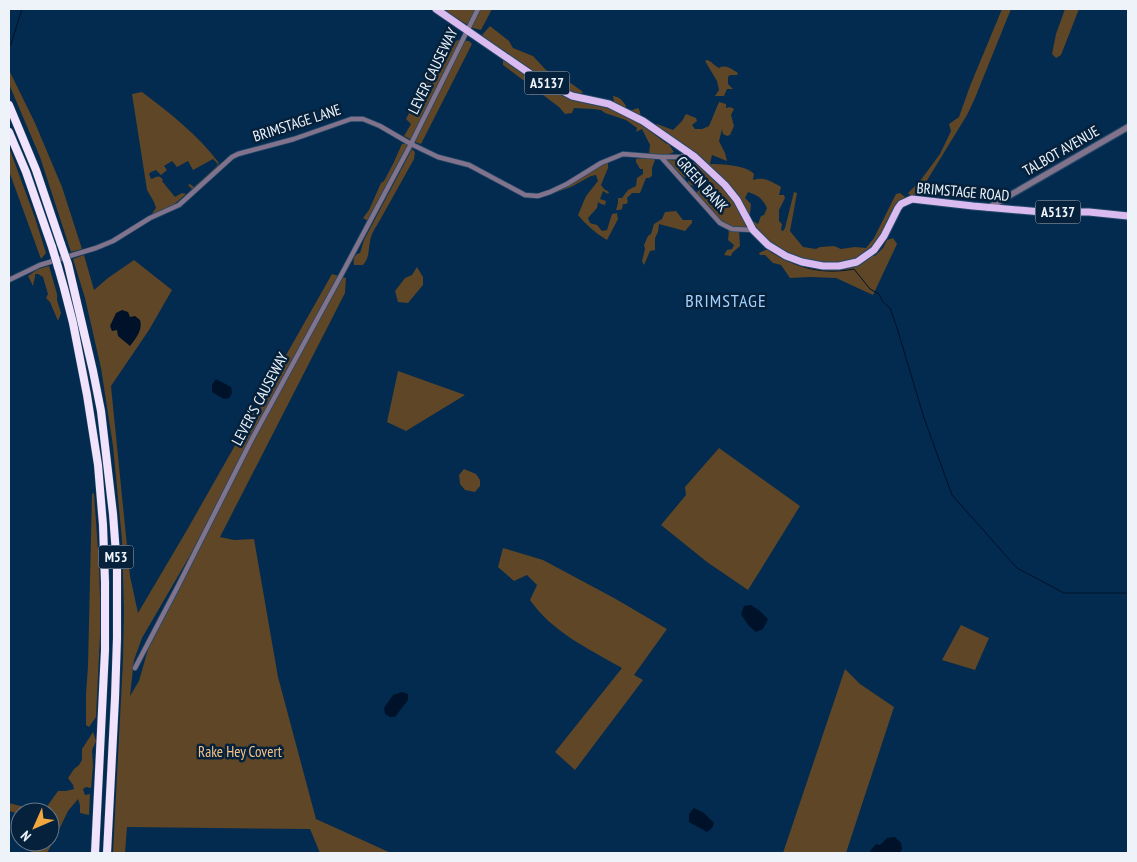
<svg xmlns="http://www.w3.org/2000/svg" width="1137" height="862" viewBox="0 0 1137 862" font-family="'PT Sans Narrow',sans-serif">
<rect width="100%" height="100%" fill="#022b4f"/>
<path fill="#5f4626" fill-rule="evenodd" d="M 441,9 L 492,9 L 481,30 L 473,28 Z
M 1002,9 L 1011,9 L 975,98 L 967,115 L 926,182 L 918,189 L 919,196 L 910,195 L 908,193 L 920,181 L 940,154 L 951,131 L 949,124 L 959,117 L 970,86 Z
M 1065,9 L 1079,9 L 1061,55 L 1056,58 L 1052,54 L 1056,34 Z
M 490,26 L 509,41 L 513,48 L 533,56 L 546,70 L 561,76 L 583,92 L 576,98 L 611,107 L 614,102 L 613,96 C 620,97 623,101 626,106 L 624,112 L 625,113 L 632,110 L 638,108 C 642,113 640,118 639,123 L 667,144 L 668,143 L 674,152 C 667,156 658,154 649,154 L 650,145 L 642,129 L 636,132 L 637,128 L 626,120 L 605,113 L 601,110 L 593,109 L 574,108 L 572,113 L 565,114 L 559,107 L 503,65 L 503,56 L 482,35 Z
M 458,40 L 469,41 L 472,44 L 421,144 L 415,142 L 404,136 L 411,124 L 406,119 L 428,76 L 437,71 L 453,43 Z
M 707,60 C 712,61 714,66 719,68 C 726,64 731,69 738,73 L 737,75 L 730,75 L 728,77 L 728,84 L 733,89 L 727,89 L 724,96 L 715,96 L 719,90 L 717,81 L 705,61 Z
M 9,70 L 35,123 L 62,187 L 82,249 L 71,252 L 40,157 L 9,84 Z
M 142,92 C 170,113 198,135 219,163 L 217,168 L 190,192 L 189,192 L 192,189 L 188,185 L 190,184 L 194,187 L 216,167 L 218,164 L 213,159 L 193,170 L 188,161 L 177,167 L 172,161 L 164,166 L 167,170 L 161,175 L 156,170 L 151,172 L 149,174 L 151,179 C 157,177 159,174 163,180 L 162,181 L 175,197 L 182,193 L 186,194 L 170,208 L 151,215 L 156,208 L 154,202 L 147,190 L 132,94 Z
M 719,102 L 726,104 L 726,108 L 730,107 L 734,109 L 731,115 L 734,126 L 730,135 L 727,136 L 723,134 L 722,129 L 719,141 L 725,153 L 727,161 L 712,155 L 710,164 C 721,164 747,165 754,174 L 753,180 C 763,176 772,182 781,187 L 779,195 L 784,195 L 785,198 L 779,210 L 779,221 L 782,224 L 781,230 L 783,231 L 785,228 L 794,192 L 797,193 L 790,231 L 803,247 L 816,249 L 820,247 L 834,246 L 841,249 L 855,247 L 866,248 L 874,238 L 896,194 L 900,193 L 905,197 L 897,206 L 873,255 L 875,256 L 883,248 L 887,240 L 893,238 L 897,244 L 873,295 L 836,278 L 810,277 L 790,278 L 781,265 L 773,263 L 765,255 L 760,255 L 759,253 L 763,251 L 768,249 L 769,244 L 761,235 L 751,220 L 758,224 L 761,216 L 764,215 L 767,208 C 761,197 759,196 748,192 L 745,198 L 751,204 L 750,214 L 748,214 L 701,158 L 656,125 L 657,124 L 673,130 L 682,121 L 686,114 L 696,118 L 697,121 L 692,125 L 695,129 L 702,129 L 709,126 Z
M 407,143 L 410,145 L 381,206 L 368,221 L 363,218 L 369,210 L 381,183 L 384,181 L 393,164 L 401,146 L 402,144 Z
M 9,147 L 35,218 L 46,253 L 41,259 L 9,171 Z
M 412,149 L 415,152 L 414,159 L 380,220 C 376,227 371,233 370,242 C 368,250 370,257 363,265 L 354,265 C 353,258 354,255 360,253 L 364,240 Z
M 643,158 L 653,158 L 655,160 L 652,168 L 652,176 L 649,178 L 646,178 L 640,193 L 632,193 L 627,198 L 628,202 L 626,204 L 623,204 L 622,209 L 619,210 L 616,210 L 618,203 L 618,198 L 622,198 L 628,190 L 636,186 L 637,178 L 643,174 L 643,169 L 640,169 L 636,162 L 636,159 Z
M 668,160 C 677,161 688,160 696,164 C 713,172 744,208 746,227 L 739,230 L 740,246 L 732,253 L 731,256 L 724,255 L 727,250 L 732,249 L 734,245 L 728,240 C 731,221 723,229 718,217 L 696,193 L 700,189 L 703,191 L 706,192 L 708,196 L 712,198 L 716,192 L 713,184 L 707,180 L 704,182 L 697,177 L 695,179 L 692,177 C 693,180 696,181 694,186 L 690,185 L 688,183 L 689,179 L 692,176 L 688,174 L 685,178 L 668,163 L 667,161 Z
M 608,162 L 608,168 L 601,185 L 604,189 L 609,192 L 608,194 L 603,191 L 600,199 L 606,201 L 605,205 L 601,204 L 598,202 L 597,208 L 588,218 L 590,223 L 597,225 L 602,231 L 607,230 L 612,214 L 617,213 L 618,219 L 607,240 C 598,235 585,224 578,215 L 586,196 L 598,181 L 596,175 L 591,176 L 571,187 L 554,193 Z
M 676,211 L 683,220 L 692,220 L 692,223 L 685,231 L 659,224 L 658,232 L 655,238 L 655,250 L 650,251 L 644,265 L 642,261 L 645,249 L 644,245 L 648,236 L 651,234 L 654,224 L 662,219 L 665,212 Z
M 84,255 L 94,290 L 108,278 L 134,260 L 172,290 L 149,330 L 111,386 L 130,576 L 138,613 L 187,530 L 332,274 L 346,278 L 345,293 L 220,537 L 234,540 L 254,539 L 278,677 L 316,819 L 391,853 L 320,853 L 310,829 L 127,827 L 125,853 L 113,853 L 123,660 L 124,612 L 122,540 L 113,446 L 101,368 L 85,298 L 73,259 ZM 206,528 L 176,595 L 150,642 L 139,681 L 130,696 L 134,660 L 142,638 Z
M 49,266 L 57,294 L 57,300 L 61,313 L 58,321 L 50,302 L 46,298 L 48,294 L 43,277 L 38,274 L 35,274 L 35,277 L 33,286 L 28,276 L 38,269 Z
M 417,267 L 423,277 L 423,285 L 408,303 L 398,302 L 395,291 L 405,278 L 412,275 Z
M 398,371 L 465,395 L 406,431 L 387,422 Z
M 719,448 L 800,506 L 748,590 L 707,562 L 661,525 L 686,495 L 685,487 Z
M 464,469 L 476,474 L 480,480 L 480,486 L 475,492 L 465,490 L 460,484 L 459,475 Z
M 92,493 L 94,494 L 99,564 L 100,599 L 100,635 L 96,717 L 89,727 L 86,725 L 86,694 L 88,666 Z
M 503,548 L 543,560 L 614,598 L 667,629 L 634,675 L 643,680 L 575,770 L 555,752 L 622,668 C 589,649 552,632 530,600 L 537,585 L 527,575 L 514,581 L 498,567 Z
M 961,625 L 989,638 L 975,670 L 942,660 Z
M 845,669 L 860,684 L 894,707 L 846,853 L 783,853 Z
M 93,732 L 96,741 L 92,750 L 93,766 L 91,788 L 86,787 L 83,789 L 85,795 L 90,794 L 89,815 L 80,813 L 80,805 L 78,799 L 68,811 L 55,838 L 47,853 L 30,853 L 34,848 L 40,848 L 46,842 L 50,842 L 50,812 L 20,812 L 20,814 L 9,811 L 9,803 L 43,812 L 58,791 L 66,791 L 74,789 L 73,785 L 68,778 L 74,769 L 79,765 L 82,760 L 82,749 Z"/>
<path fill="#001229" d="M 122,310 L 128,312 L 130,317 L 135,316 L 140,320 C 143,330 136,338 130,346 L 118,336 L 117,330 L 112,331 L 110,326 L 116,313 Z
M 216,379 L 231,387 L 232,393 L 229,398 L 224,399 L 212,392 L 212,385 Z
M 751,605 L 760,611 L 768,619 L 763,629 L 756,632 L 748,625 L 741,614 L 744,606 Z
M 402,692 L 408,694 L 408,700 L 395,717 L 390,717 L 385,714 L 384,708 L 393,695 Z
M 694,808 L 704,813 L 714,823 L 712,828 L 707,832 L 689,822 L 689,814 Z
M 895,837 L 901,843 L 902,849 L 900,853 L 872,853 L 870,851 L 876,844 L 880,845 L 887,838 Z"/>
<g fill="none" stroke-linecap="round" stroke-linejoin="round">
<path stroke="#001229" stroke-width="1" d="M 9,47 L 11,44 L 22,9
M 770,251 C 797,268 822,275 854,269 L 870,289 L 879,294 L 883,302 L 890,308 L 897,328 L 924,418 L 952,495 L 1017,568 L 1064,593 L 1128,593"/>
<defs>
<path id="minor" d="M 661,157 L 720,223 L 732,229 L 753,230
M 9,280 L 40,265 L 96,248 L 113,241 L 150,218 L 179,205 L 232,157 L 238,154 L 294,139 L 351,119 L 363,119 L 380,126 L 411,144 L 438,157 L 469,165 L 525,195 L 538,196 L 550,192 L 567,184 L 601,163 L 623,154 L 661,157 L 681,157 L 690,153
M 135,668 L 178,586 L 252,439 L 345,268 L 411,144 L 478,9"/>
<path id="tertiary" d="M 988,208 L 1128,127"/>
<path id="primary" d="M 436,9 L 532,75 L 572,96 L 609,104 L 643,121 L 695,157 L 725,185 L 737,200 L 753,230 L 768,245 L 786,256 L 802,262 L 823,266 L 839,266 L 857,262 L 874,250 L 884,236 L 898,208 L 901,204 L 912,199 L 973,206 L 1042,212 L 1089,212 L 1128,216"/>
<path id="motorway" d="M 9,105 L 36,170 L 61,244
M 9,132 L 26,172 L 52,247
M 68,264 L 93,371 L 101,411 L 113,514 L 117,567 L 117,638 L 115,698 L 107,853
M 58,267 L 64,288 L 73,323 L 87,395 L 98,465 L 103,525 L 105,582 L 105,650 L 95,853"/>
</defs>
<use href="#minor" stroke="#234767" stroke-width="6"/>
<use href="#tertiary" stroke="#234767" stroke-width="8"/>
<use href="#primary" stroke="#234767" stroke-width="9"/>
<use href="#motorway" stroke="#234767" stroke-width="9"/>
<use href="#minor" stroke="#81738c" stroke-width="4.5"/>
<use href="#tertiary" stroke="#81738c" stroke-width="5.5"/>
<use href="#primary" stroke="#d9bbf0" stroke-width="7"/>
<use href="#motorway" stroke="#f1e3fc" stroke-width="8"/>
<defs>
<path id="motorway-bridge" d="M 61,244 L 68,264
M 52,247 L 58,267"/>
</defs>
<use href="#motorway-bridge" stroke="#234767" stroke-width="9" stroke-linecap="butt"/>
<use href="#motorway-bridge" stroke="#f1e3fc" stroke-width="8"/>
</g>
<g text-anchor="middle" stroke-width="5" stroke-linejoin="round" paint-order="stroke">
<g fill="#06213b" stroke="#a8b4c0" stroke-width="1">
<rect x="524.5" y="71.5" width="45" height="23" rx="4"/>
<rect x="1035.5" y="200.5" width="45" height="23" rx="4"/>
<rect x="98.5" y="545.5" width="35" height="23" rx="4"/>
</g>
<g font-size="14" font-weight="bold" fill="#eef3f9">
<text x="547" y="88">A5137</text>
<text x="1058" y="217">A5137</text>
<text x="116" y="562">M53</text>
</g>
<g font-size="15" fill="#eef3f9" stroke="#06213b">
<text transform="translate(433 71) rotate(-64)" y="5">LEVER CAUSEWAY</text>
<text transform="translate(297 123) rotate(-18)" y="5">BRIMSTAGE LANE</text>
<text transform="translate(1061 151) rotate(-30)" y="5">TALBOT AVENUE</text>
<text transform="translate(702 184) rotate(48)" y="5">GREEN BANK</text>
<text transform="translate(963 192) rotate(5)" y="5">BRIMSTAGE ROAD</text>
<text transform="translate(260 399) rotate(-62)" y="5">LEVER'S CAUSEWAY</text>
</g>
<g font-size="15" fill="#f7c386" stroke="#06213b">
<text x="240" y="757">Rake Hey Covert</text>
</g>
<g font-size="18" letter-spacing="1" fill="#a5d1ff" stroke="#06213b">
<text x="726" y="307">BRIMSTAGE</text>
</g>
</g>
<rect width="1137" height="862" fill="none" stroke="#eef3f9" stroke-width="20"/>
<g transform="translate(35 827) rotate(225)"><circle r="24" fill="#06213b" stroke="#637587"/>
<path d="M0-4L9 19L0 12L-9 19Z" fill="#f1a640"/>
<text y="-8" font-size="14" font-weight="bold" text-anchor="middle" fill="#eef3f9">N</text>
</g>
</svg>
